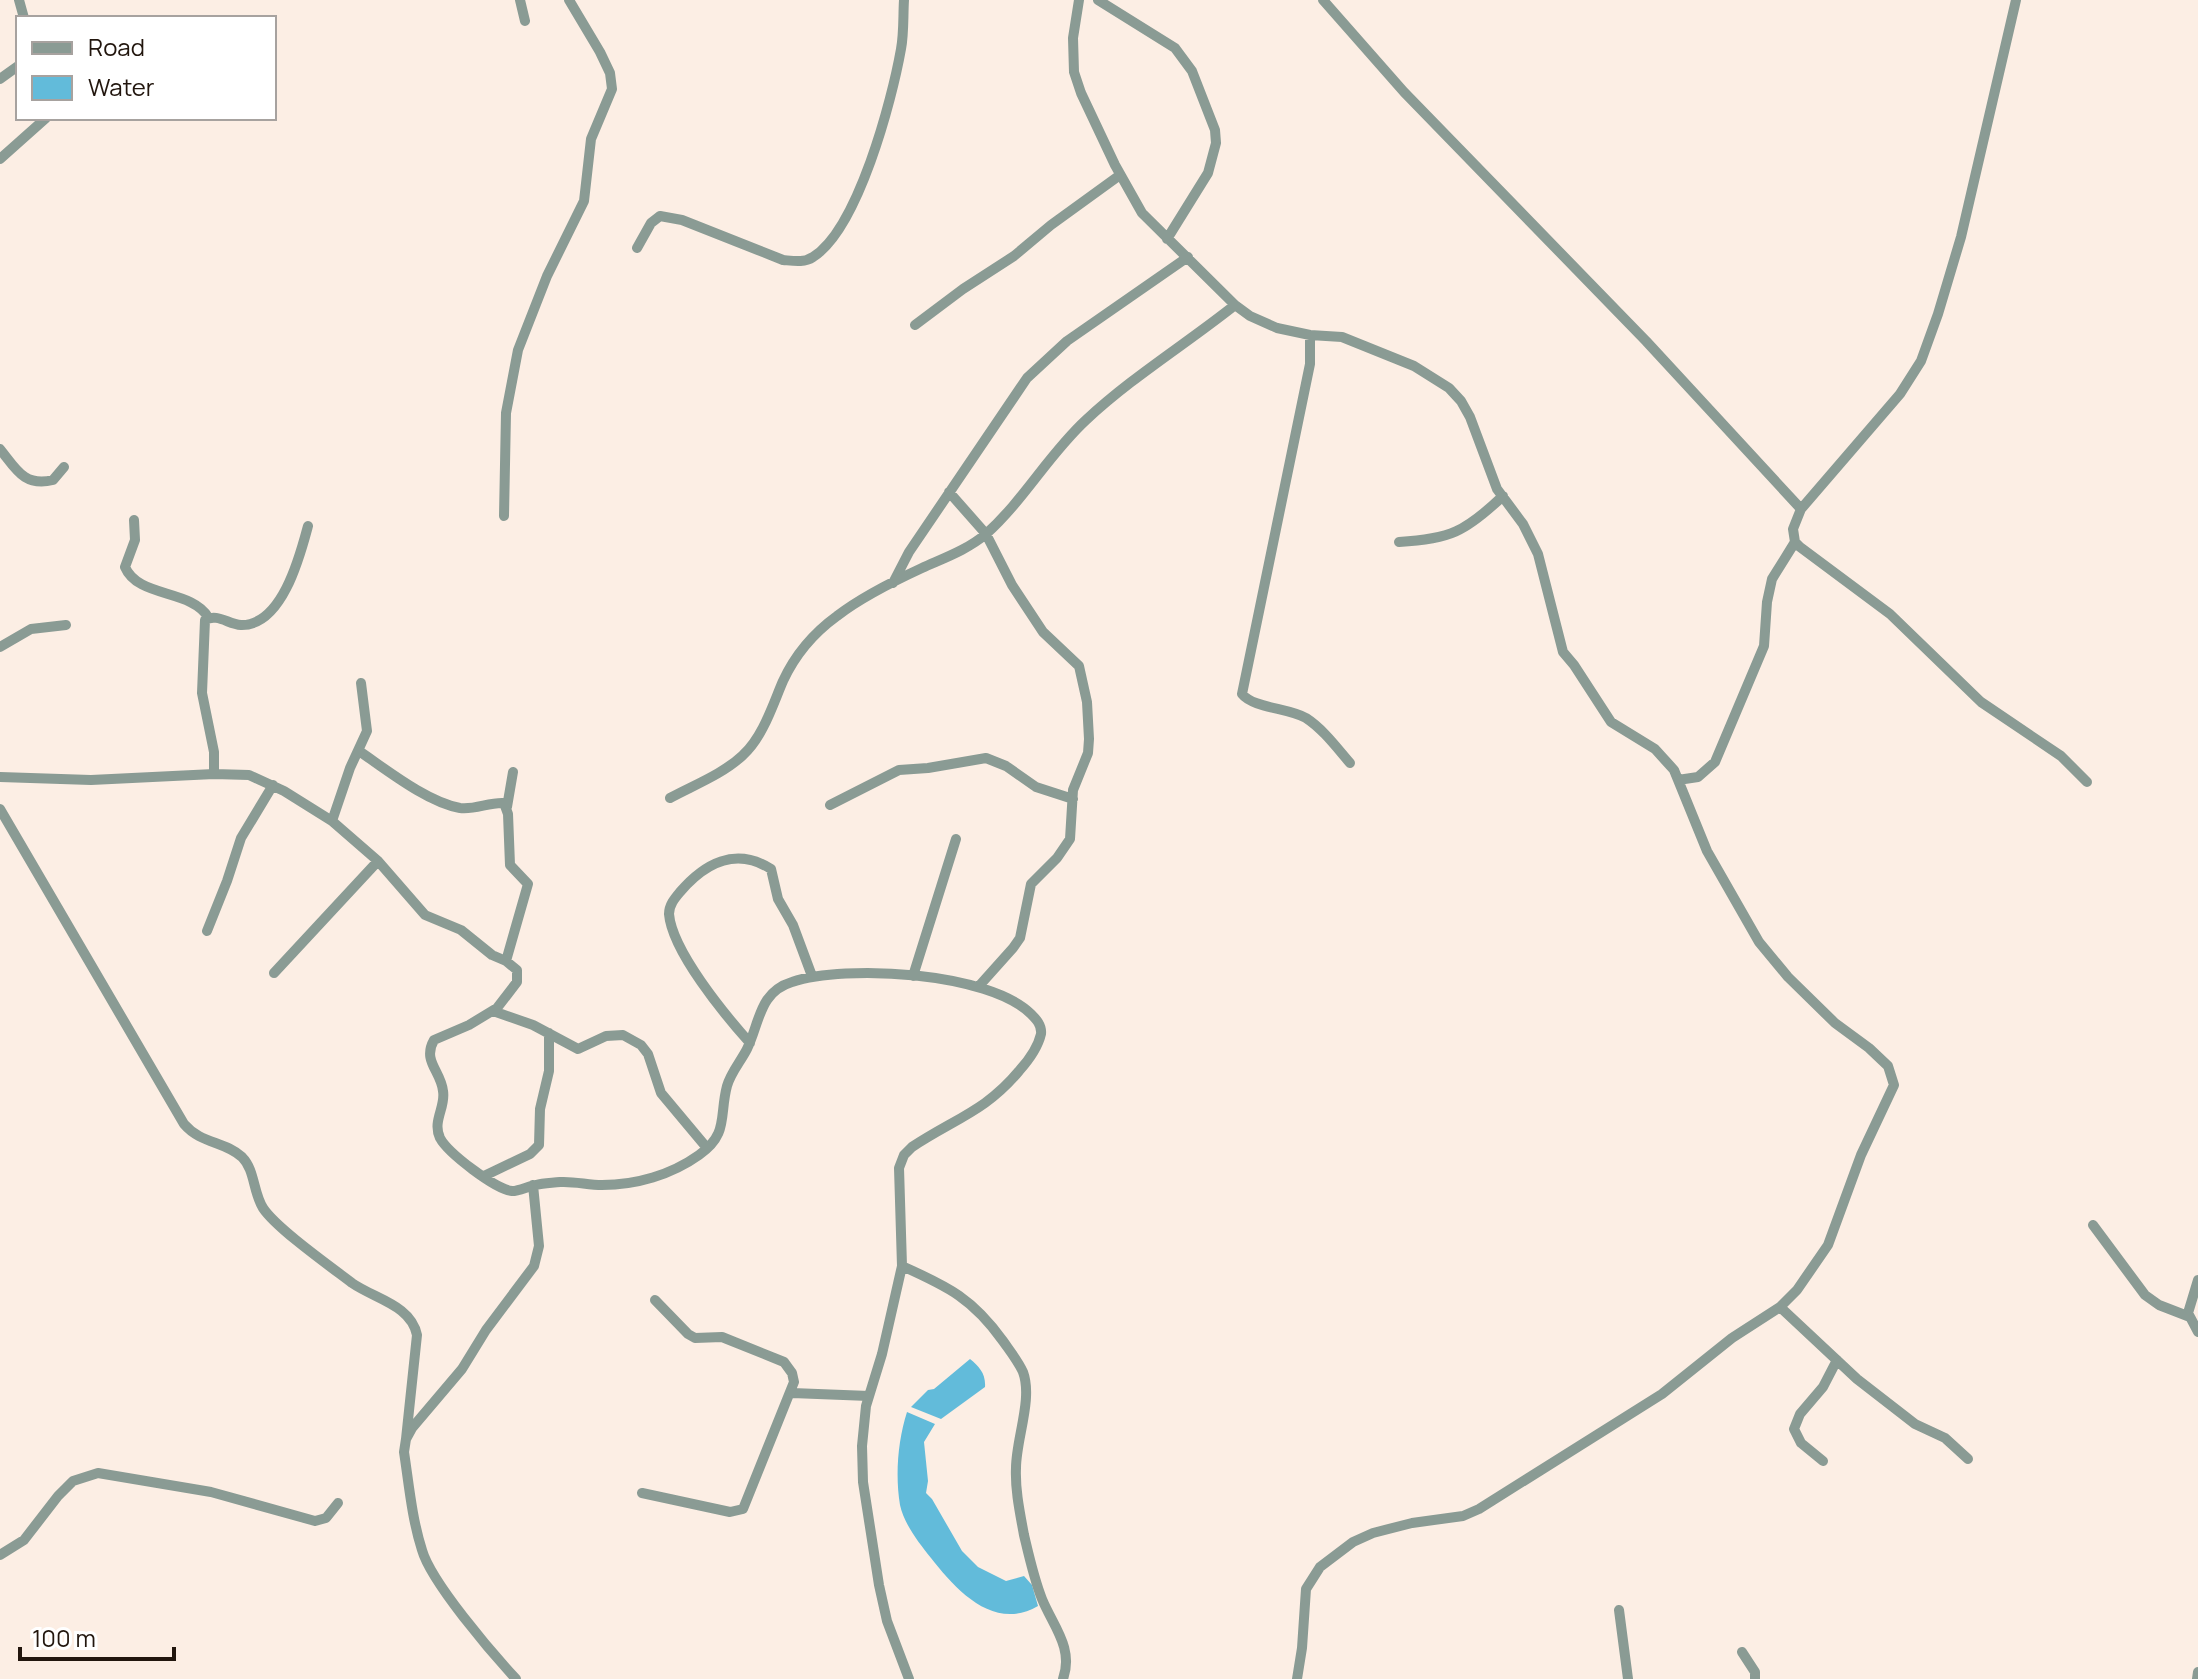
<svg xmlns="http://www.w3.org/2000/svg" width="2198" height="1679" viewBox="0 0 2198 1679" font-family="Manrope,sans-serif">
<rect width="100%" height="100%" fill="#fceee4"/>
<path fill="#62bbda" d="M 970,1359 C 979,1366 986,1374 985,1387 L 941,1419 L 911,1407 L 928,1390 L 934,1389 Z
M 907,1412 L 935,1424 L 924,1442 L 928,1481 L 926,1493 L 932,1499 L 962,1551 L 978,1567 L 1006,1581 L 1024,1576 L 1032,1585 L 1038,1606 C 994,1632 956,1590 931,1558 C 919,1543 904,1524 900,1505 C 895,1475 898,1440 907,1412 Z"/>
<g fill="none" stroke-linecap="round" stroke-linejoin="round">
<path stroke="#8a9b94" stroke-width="10" d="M 19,0 L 24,18
M 520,0 L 525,21
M 1079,0 L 1073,38 L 1074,72 L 1081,93 L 1115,165 L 1142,213 L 1235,305 L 1250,316 L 1277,328 L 1310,335 L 1342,337 L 1414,366 L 1449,388 L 1461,401 L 1470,417 L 1497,489 L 1523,524 L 1538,554 L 1563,652 L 1574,665 L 1611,722 L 1655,749 L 1674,770 L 1707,851 L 1759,942 L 1788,977 L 1835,1023 L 1869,1048 L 1888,1066 L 1894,1085 L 1861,1155 L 1828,1245 L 1797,1290 L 1780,1307 L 1732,1338 L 1662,1394 L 1479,1509 L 1463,1516 L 1412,1523 L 1373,1533 L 1353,1542 L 1320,1567 L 1306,1589 L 1302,1648 L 1297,1679
M 1098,0 L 1175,48 L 1192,71 L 1215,130 L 1216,143 L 1208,173 L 1167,239
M 1323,0 L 1404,92 L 1646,341 L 1801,509
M 2016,0 L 1961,237 L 1938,314 L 1921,361 L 1900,394 L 1801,509 L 1793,529 L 1795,542 L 1800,547 L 1890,614 L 1981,702 L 2061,756 L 2087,782
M 0,79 L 18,66
M 0,159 L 46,118
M 637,248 L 651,223 L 660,216 L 682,220 L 783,260 C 794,261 804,263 813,257 C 858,229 892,100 901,49 C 904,33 903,16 904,0
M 915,325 L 963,289 L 1014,256 L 1051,225 L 1120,175
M 1310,335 L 1310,364 L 1242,694 C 1253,708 1289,708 1306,718 C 1323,729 1337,748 1350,763
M 0,449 C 16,469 24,487 53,480 L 64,467
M 949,492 L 986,534 L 1012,585 L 1043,632 L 1079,666 L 1087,702 L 1089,739 L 1088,753 L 1073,790 L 1070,839 L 1057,858 L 1031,884 L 1020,938 L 1013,948 L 979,986
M 504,516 L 506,413 L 518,350 L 547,276 L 584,201 L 591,139 L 612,89 L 610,73 L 600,52 L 569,0
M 134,520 L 135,540 L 125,567 C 138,598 191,589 208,617
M 1399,542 C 1450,539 1465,532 1503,496
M 893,583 L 909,552 L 1027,378 L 1067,341 L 1188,257
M 0,647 L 31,629 L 66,625
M 359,751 C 387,770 427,802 460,808 C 475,810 489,802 504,803 L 508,814 L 510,865 L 528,884 L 506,961
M 214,774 L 214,752 L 202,693 L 205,620 C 217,613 228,624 241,625 C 282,626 300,556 308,526
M 0,777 L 91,780 L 214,774 L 249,775 L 284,791 L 332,821 L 378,861 L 425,915 L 461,930 L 492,955 L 506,961 L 517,970 L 517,982 L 497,1008 L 469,1025 L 434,1040 C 422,1061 441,1071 443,1091 C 446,1107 432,1121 440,1138 C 448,1153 495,1189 512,1191 C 520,1191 528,1186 536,1185 C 543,1183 552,1183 560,1182 C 574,1181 588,1185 602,1185 C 636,1185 671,1175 699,1155 C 729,1134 719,1116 727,1086 C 731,1072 741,1061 747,1049 C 760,1022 759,992 792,982 C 845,964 989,972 1031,1014 C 1036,1019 1042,1025 1041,1034 C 1038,1047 1028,1061 1019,1071 C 986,1111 954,1119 912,1147 L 904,1155 L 899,1168 L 902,1266 L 882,1354 L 866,1406 L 862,1446 L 863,1482 L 879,1585 L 887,1621 L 909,1679
M 1678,780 L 1698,777 L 1715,762 L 1764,646 L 1767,602 L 1772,579 L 1795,542
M 670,798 C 694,785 723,774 743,755 C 763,737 773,704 783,681 C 795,655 815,632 837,616 C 859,599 896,580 922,568 C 944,558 967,550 986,534 C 1024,500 1049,454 1086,420 C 1132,377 1186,344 1235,305
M 830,805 L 899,770 L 928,768 L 986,758 L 1006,766 L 1036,787 L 1073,799
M 507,807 L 513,772
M 0,809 L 184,1124 C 201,1144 225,1141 242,1157 C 255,1170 253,1192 263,1208 C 276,1228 331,1267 352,1283 C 375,1299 411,1305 417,1335 L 406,1439
M 332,821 L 350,768 L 367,731 L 361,683
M 207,931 L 227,881 L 241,838 L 273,785
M 274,973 L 378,861
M 913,976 L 956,839
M 493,1011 L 533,1025 L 578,1049 L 606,1036 L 623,1035 L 641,1045 L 648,1054 L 661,1093 L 707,1148
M 750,1043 C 725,1015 672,951 669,914 C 669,905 675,898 680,892 C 704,864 735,846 771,869 L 778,899 L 793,925 L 812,976
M 484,1176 L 530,1154 L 539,1145 L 540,1109 L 549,1071 L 549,1033
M 2093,1225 L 2145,1295 L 2159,1305 L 2190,1317
M 902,1266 C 949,1287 973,1299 1003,1341 C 1010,1351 1018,1361 1023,1372 C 1033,1399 1016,1439 1016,1468 C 1015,1490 1020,1513 1024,1535 C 1029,1556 1034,1579 1042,1599 C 1053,1626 1074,1648 1063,1679
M 2198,1280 L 2188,1313 L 2198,1332
M 1780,1307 L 1857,1379 L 1915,1424 L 1945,1438 L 1968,1459
M 792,1393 L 869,1396
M 1823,1461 L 1801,1443 L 1794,1429 L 1800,1414 L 1823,1387 L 1837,1360
M 642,1493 L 730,1512 L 743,1509 L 794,1382 L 792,1373 L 784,1362 L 722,1337 L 695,1338 L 688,1334 L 655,1300
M 0,1555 L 24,1540 L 58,1496 L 73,1481 L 98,1473 L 211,1492 L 315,1521 L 326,1518 L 338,1503
M 1619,1610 L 1628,1679
M 1742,1652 L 1755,1672 L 1755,1679
M 516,1679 C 492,1653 431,1582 422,1550 C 412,1519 409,1485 404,1452 L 406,1439 L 412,1428 L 462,1369 L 486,1330 L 534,1266 L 539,1246 L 533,1185
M 2197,1679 L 2198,1672"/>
</g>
<rect x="16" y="16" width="260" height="104" fill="#ffffff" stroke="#a7a29f" stroke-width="2"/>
<rect x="32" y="42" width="40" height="12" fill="#8a9b94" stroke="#a7a29f" stroke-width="2"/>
<text x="88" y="56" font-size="24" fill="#22160e">Road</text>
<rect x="32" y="76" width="40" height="24" fill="#62bbda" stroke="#a7a29f" stroke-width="2"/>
<text x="88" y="96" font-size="24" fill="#22160e">Water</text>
<path d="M20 1647v12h154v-12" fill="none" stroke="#22160e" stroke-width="4"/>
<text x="32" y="1647" font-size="24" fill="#22160e" stroke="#ffffff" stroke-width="6" paint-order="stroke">100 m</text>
</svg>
